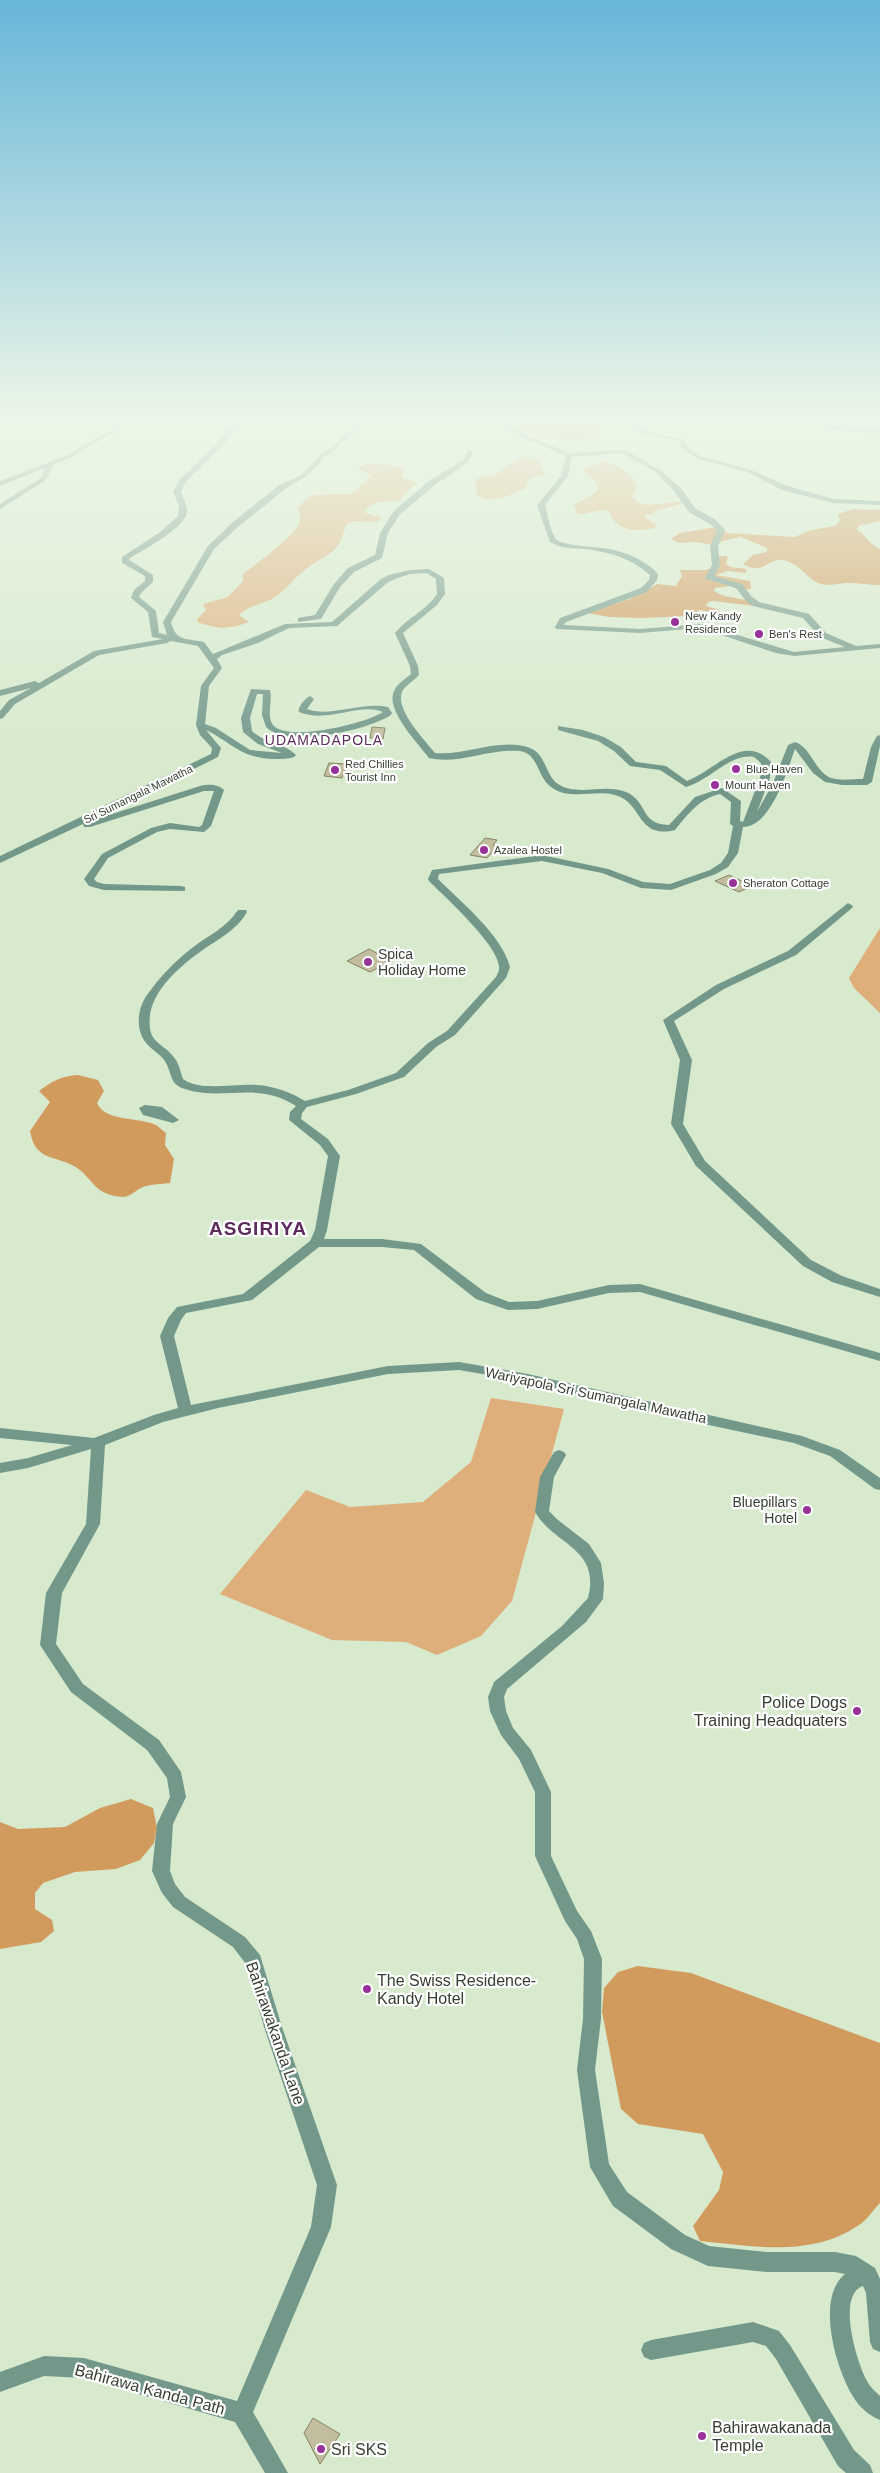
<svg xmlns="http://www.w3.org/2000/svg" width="880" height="2473" viewBox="0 0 880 2473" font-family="Arial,sans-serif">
<rect width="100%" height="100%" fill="#d7eacd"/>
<path fill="#dfaf7b" d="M 504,418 L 589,418 L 601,426 L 597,434 L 587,439 L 567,441 L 529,434 Z
M 525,457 L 541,462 L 540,465 L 545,474 C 535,478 526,475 526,488 C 509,495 494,506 476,494 L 477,487 L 475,481 C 482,474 490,478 498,473 C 507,468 514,458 525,457 Z
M 602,461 C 613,462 636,474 636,486 C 637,490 634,493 632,497 C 641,512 668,500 682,502 L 681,504 L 654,511 L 653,514 L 644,515 L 645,518 L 656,524 L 655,528 C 636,532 617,532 608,511 C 597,508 589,515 578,514 L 573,505 L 594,494 L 598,488 L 595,480 L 582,470 Z
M 367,464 C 380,464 391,464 404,469 L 402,478 L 417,482 L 398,501 C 385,501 373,500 364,512 L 381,518 L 378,522 L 354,521 L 346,525 C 338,556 329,552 306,569 C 294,578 286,590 274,598 C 262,605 249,604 239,615 L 249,622 C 228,630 218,629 197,622 L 198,618 L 206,610 L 203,604 L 228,597 L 243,581 L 243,574 C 256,564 294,537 299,523 C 302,518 299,513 297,508 L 311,495 L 351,494 L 371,476 L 357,468 Z
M 880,928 L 880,1013 L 854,988 L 849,978 Z
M 491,1398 L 564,1409 L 512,1601 L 481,1636 L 437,1655 L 406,1642 L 332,1640 L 220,1594 L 306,1490 L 350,1507 L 423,1502 L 471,1462 Z"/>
<path fill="#d29b5e" d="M 853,509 L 880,510 L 880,521 L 858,526 L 857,530 C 867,535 869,545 880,549 L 880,585 C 870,585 859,583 849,583 C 839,583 828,587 818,583 C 808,579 799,563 783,560 C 768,558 763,576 743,564 L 753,555 L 767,552 L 767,548 L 741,537 L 708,544 L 694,542 L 679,543 L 671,539 L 680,533 L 716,527 L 728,533 L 795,537 L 811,530 L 835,526 L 840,521 L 838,514 Z
M 720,556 L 728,556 L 726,564 L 731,567 L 746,569 L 746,573 L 728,571 L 716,575 L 750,581 L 751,589 L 740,590 L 730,586 L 715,588 L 714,591 C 729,601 749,596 764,607 L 713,601 L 708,602 L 706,606 L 720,610 L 717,613 L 700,610 L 690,616 L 642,618 L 609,617 L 587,613 L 630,599 L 657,584 L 676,586 L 682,576 L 680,570 L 705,570 L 716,567 L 711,560 L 712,557 Z
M 78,1075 L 98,1080 L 104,1091 L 97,1103 C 105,1122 140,1117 156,1125 C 159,1127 163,1131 166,1133 L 165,1145 L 174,1159 L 170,1183 C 162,1184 151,1184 143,1187 C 136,1190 130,1197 123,1197 C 91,1195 93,1175 72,1165 C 52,1155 35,1160 30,1131 L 50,1102 L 39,1091 C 52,1081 62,1076 78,1075 Z
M 131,1799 L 153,1808 L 157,1828 L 154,1843 L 140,1860 L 116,1869 L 75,1872 L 43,1883 L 35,1893 L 35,1909 L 52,1920 L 54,1931 L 41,1942 L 0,1949 L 0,1822 L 18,1829 L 65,1827 L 100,1808 Z
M 638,1966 L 691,1973 L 880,2043 L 880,2203 C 873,2210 867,2220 859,2225 C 811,2258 753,2246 700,2241 L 693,2226 L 719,2190 L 723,2172 L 703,2134 L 638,2124 L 621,2109 L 602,2012 L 604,1988 L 618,1972 Z"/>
<path fill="#c1bd9e" stroke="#858264" d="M 372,727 L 385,728 L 383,739 L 370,738 Z
M 329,763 L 347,764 L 342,778 L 324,776 Z
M 485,838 L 497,840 L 493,845 L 498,846 L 487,858 L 470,855 Z
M 729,875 L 752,886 L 739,892 L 715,881 Z
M 369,949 L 392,961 L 370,972 L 347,961 Z
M 313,2418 L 340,2434 L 320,2464 L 304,2433 Z"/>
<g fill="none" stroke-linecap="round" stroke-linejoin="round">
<path fill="#73988a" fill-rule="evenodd" d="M 130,418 L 138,418 L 72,457 L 53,465 L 46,480 L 0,509 L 0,504 L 41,478 L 45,468 L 0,486 L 0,481 L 68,455 Z
M 241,418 L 248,418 L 232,432 L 225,443 L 185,483 L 181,492 C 184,500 190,510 185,518 C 175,533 145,549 130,558 L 129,560 L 153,575 L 153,582 L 141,593 L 139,597 L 156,611 L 159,633 L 167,635 L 163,622 L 208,546 L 233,522 L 278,486 L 301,475 L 315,461 L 320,454 L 331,448 L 362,418 L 369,418 L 335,450 L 325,456 L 320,463 L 305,477 L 284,490 L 239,526 L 214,549 L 171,622 C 176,642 186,638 204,642 L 213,654 L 285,624 L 332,622 L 381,579 L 389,575 L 410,570 L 429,569 L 444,578 L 445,594 L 437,605 L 403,633 L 418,666 L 419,675 C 414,681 405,685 402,692 C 395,710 425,740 435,753 C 466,756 500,737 530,748 C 546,754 545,775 558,784 C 578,797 605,783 626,792 C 649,802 639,824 669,825 L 695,797 L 722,788 L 741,801 L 740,821 L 743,822 L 760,778 L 761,763 L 754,757 C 730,753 709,781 686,787 L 660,770 L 630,766 L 614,751 L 598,741 L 558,730 L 558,726 L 583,730 L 604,737 L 621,747 L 636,762 L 666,766 L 687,781 C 714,771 744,732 771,762 L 770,778 L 757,812 L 773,783 L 788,745 L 795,742 C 812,748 814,771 831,778 C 841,781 853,779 863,779 L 871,747 L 877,736 L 880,735 L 880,746 L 872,782 L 867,785 L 842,785 L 825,782 L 813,773 L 795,749 C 787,771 771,827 743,827 L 738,853 L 728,867 L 716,874 L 671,890 L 641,888 L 602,873 L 542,861 L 439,874 L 438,879 C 461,902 502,935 510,967 L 506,978 L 455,1035 L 436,1047 L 404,1077 L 356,1094 L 307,1107 L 302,1113 L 301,1119 L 328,1139 L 340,1156 L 327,1230 L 324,1239 L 382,1239 L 421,1244 L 486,1293 L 509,1302 L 537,1301 L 609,1285 L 640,1284 L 880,1353 L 880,1361 L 640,1292 L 609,1293 L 537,1309 L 508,1310 L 476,1299 L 414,1250 L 382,1247 L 319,1247 L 252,1300 L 186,1313 L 181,1320 L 174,1336 L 191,1405 L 388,1366 L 459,1362 L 528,1374 L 802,1436 L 840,1450 L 880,1478 L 880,1490 L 875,1489 L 830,1456 L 794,1443 L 666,1416 L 528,1382 L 459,1370 L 388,1374 L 218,1408 L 163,1422 L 105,1445 L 100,1524 L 62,1593 L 56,1644 L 83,1684 L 159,1740 L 181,1772 L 186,1797 L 173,1824 L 170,1871 L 175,1884 L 185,1897 L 245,1937 L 260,1955 L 282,2027 L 337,2185 L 331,2227 L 253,2412 L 288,2473 L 265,2473 L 235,2422 L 84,2378 L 44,2376 L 0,2392 L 0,2372 L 44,2356 L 84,2358 L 237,2401 L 311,2227 L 317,2185 L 264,2027 L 246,1964 L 233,1947 L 173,1907 L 162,1893 L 152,1871 L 157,1824 L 170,1797 L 167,1778 L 147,1750 L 71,1692 L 40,1645 L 46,1593 L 86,1524 L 91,1449 L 28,1468 L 0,1473 L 0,1463 L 28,1458 L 72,1445 L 0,1438 L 0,1428 L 94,1438 L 154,1415 L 178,1408 L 160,1336 L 168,1318 L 177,1307 L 243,1294 L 310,1241 L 315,1230 L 328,1156 L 320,1145 L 289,1120 L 290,1112 L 296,1106 C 256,1080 223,1102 185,1089 C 170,1085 172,1074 166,1063 C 162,1055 153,1051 147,1044 C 135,1031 137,1009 147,995 C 159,978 175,961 192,948 C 209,935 226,928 238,910 L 246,910 L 247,912 C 236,931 218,939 200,952 C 176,969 142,999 151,1033 C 154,1043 166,1047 172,1055 C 179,1062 180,1071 183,1079 C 200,1092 236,1083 257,1085 C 274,1086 290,1092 305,1101 L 348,1090 L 396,1073 L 428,1043 L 447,1031 L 496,977 C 498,973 500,970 499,966 C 497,944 446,898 429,881 L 428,879 L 432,870 L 542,855 L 608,869 L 643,882 L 670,884 L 710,870 L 721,863 L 728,853 L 733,826 L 730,824 L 731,802 L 720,794 C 699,799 688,814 675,830 C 637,839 643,805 618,796 C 597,788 571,802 551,787 C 537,777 539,754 520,751 C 489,748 459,765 429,758 C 418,743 385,710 394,691 C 397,684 405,679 411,674 L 410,666 L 395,633 C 407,618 427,610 437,594 L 436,579 L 427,573 L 410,574 L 395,579 L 387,583 L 337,626 L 289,628 L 258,643 L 222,655 L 217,659 L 222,668 L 209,686 L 205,724 L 216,728 L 250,750 L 282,753 L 258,744 L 243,732 L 241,718 L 251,689 L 270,690 C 273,700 266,716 273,725 C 287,743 367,723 383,712 C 359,702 328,724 299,712 C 297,708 305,698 310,696 L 314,699 L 307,709 C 330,718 362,701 388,707 L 392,713 L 391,715 C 368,730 287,749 266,727 L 262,715 L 263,694 L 257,694 L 250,718 L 252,731 C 264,743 284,743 296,755 L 294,757 C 288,759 281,759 275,759 C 240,758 234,744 206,730 L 221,748 L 218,757 L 87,822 L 200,786 C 208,784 218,784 224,790 L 211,826 L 204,832 L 170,829 L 157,832 L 108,858 L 94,879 L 97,882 L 104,884 L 181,886 L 185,887 L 185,891 L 104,890 L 89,886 L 84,879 L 102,854 L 151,828 L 170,823 L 199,827 L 202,825 L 214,791 L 204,791 L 90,827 L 84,827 L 83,824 L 0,863 L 0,856 L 211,754 L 212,748 L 200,735 L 196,725 L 201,686 L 214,668 L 198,646 L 171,641 L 167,643 L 99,655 L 15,704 L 3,718 L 0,719 L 0,711 L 9,700 L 31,688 L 0,696 L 0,690 L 35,681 L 39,683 L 94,651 L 163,639 L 152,637 L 148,612 L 131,598 L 134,590 L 145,581 L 145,576 L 122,563 L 122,557 L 159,533 L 178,516 L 179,505 L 173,492 L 179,480 L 220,441 L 227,430 Z
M 495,418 L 502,418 L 527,436 L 570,453 L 625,450 L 660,470 L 680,487 L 695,508 L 716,520 L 725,530 L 718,546 L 720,565 L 714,576 L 742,584 L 752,597 L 759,602 L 809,614 L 826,633 L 856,646 L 880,644 L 880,648 L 794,656 L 776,653 L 700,628 L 640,633 L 556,629 L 555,627 L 560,618 L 641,588 L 649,580 L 650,575 C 631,558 609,552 584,549 C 572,548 561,549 550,542 L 537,505 L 561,476 L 566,456 L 523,438 ZM 622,453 L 656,472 L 674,491 L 689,512 L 710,524 L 717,530 L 710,546 L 712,565 L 705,577 L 706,579 L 736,588 L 746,601 L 753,606 L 803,618 L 820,637 L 845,647 L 794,652 L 701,624 L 640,629 L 564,625 L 566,622 L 647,592 L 657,580 L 658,574 C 645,560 628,553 610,549 C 600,547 561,546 556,539 C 550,531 548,515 545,505 L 568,476 L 572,457 Z
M 625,418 L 631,418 C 637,434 669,435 683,439 L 688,447 L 700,456 L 751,470 L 788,486 L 833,499 L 880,501 L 880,505 L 833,503 L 782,490 L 747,472 L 696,458 L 683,449 L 678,441 C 663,438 629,436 625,418 Z
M 853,418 L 828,423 L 836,426 L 880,429 L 880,433 L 835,430 L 820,423 L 825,419 Z
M 469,450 L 474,451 L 468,462 L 435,485 L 400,514 L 388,533 L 382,558 L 354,572 L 340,587 L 321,619 L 298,622 L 298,618 L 315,615 L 334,584 L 348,568 L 375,555 L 380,533 L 394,511 L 429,481 L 463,460 Z
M 848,903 L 853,906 L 852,908 L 796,955 L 724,989 L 674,1021 L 692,1060 L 683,1124 L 705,1161 L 811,1260 L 842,1276 L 880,1289 L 880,1297 L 832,1282 L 803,1266 L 696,1166 L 671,1124 L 680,1060 L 663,1020 L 716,985 L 788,951 Z
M 145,1105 L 162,1107 L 179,1120 L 173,1123 L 143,1115 L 139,1108 Z
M 559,1450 L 564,1452 L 566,1455 L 554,1477 L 549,1511 L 558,1520 L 589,1544 L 601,1563 L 604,1583 L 603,1599 L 586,1622 L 507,1689 L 504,1697 L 506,1711 L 513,1728 L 531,1750 L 551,1792 L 551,1856 L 577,1911 L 591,1931 L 602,1959 L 601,2019 L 595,2070 L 609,2164 L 627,2192 L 685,2235 L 709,2246 L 767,2252 L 835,2252 L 856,2256 L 875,2268 L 880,2279 L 880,2352 L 873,2349 L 870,2342 L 866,2293 L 863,2286 C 836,2295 857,2363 867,2381 C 870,2387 875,2391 880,2396 L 880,2420 C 870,2416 859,2407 854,2398 C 836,2370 815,2298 845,2274 L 835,2272 L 767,2272 L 708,2266 L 671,2249 L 613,2206 L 590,2167 L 577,2070 L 583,2019 L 584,1959 L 577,1939 L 565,1921 L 535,1856 L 535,1792 L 519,1759 L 501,1735 L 490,1711 L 488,1697 L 494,1682 L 562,1626 L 588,1598 C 601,1548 554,1545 535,1512 L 540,1477 L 554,1452 Z
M 753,2322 L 779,2331 L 790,2345 L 854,2450 L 870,2465 L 873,2473 L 846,2473 L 838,2466 L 776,2359 L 766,2346 L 753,2342 L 651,2360 L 644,2357 L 641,2350 L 644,2343 L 651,2340 Z"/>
</g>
<linearGradient id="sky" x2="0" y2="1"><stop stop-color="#67b6d9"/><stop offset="0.55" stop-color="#edf6e8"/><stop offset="1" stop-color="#edf6e8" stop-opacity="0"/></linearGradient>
<rect width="880" height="764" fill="url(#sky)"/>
<g fill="#963298" stroke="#fff" stroke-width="2">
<circle cx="675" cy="622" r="5"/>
<circle cx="759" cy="634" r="5"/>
<circle cx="736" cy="769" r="5"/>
<circle cx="335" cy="770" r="5"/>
<circle cx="715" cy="785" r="5"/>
<circle cx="484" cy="850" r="5"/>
<circle cx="733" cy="883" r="5"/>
<circle cx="368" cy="962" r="5"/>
<circle cx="807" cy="1510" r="5"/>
<circle cx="857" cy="1711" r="5"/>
<circle cx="367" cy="1989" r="5"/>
<circle cx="702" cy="2436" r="5"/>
<circle cx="321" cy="2449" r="5"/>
</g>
<g text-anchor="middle" stroke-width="4.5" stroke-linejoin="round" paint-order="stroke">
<g font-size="11" fill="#373e33" stroke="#fff" text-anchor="start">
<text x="685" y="620">New Kandy<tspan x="685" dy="13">Residence</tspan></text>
<text x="769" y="638">Ben's Rest</text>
<text x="345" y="768">Red Chillies<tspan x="345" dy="13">Tourist Inn</tspan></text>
<text x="746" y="773">Blue Haven</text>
<text x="725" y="789">Mount Haven</text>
<text x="494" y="854">Azalea Hostel</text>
<text x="743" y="887">Sheraton Cottage</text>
</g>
<g font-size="11" fill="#373e33" stroke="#fff">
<text transform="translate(138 794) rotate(-26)" y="4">Sri Sumangala Mawatha</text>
</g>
<g font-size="14" letter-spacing="1" fill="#5d2c5d" stroke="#fff">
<text x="324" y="745">UDAMADAPOLA</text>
</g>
<g font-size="14" fill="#373e33" stroke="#fff" text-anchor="start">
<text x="378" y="959">Spica<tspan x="378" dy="16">Holiday Home</tspan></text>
<text x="797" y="1507" text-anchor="end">Bluepillars<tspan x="797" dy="16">Hotel</tspan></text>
</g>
<g font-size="14" fill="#373e33" stroke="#fff">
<text transform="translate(596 1395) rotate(12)" y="5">Wariyapola Sri Sumangala Mawatha</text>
</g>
<g font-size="16" fill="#373e33" stroke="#fff" text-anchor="start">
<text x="847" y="1708" text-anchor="end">Police Dogs<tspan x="847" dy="18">Training Headquaters</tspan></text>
<text x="377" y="1986">The Swiss Residence-<tspan x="377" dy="18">Kandy Hotel</tspan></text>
<text x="712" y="2433">Bahirawakanada<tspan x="712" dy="18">Temple</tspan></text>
<text x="331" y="2455">Sri SKS</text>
</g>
<g font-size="16" fill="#373e33" stroke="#fff">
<text transform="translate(276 2033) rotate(71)" y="6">Bahirawakanda Lane</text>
<text transform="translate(150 2389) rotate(15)" y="6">Bahirawa Kanda Path</text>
</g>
<g font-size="19" font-weight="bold" letter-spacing="1" fill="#5d2c5d" stroke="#fff">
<text x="258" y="1235">ASGIRIYA</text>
</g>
</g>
</svg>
